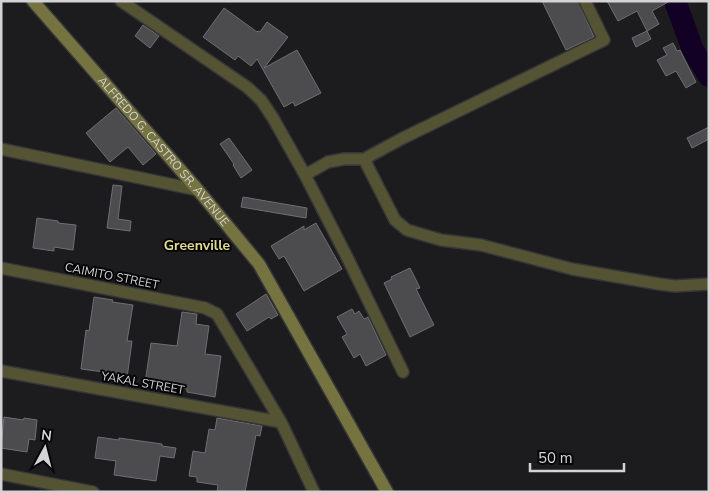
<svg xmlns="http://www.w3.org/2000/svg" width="710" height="493" viewBox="0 0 710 493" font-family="'Nunito Sans',sans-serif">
<rect width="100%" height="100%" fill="#1c1b1e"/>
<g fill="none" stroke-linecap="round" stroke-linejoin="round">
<path stroke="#120025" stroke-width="22" d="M 675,1 L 693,50 L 709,76"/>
</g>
<path fill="#4c4b4e" stroke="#706e72" d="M 542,1 L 578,1 L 594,37 L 566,50 Z
M 607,1 L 670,1 L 652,11 L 659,24 L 647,31 L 637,11 L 618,21 Z
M 224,8 L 257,32 L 258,31 L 260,32 L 267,22 L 288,37 L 264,68 L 297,50 L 321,93 L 295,106 L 293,102 L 284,107 L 257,59 L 251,66 L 238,56 L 235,60 L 203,37 Z
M 143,25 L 159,36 L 150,48 L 135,36 Z
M 647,31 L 651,39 L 636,47 L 632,38 Z
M 673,43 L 677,51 L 680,50 L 696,82 L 686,88 L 676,71 L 666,76 L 657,60 L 667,55 L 663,48 Z
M 116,108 L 156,154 L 143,165 L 128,147 L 110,162 L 86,133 Z
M 709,127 L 709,139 L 692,148 L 687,138 Z
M 229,138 L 252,170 L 241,178 L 233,165 L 234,164 L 220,144 Z
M 113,185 L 122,186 L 118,219 L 131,221 L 130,231 L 107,228 Z
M 243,197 L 307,208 L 306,218 L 241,207 Z
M 37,218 L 58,221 L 58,223 L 76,225 L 73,250 L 54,247 L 54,251 L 33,248 Z
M 316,223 L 342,269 L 304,291 L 284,256 L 279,259 L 271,246 L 304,226 L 304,230 Z
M 410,268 L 420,288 L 416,289 L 434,325 L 410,337 L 384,283 L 392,279 L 391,277 Z
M 266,294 L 278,315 L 271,319 L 269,317 L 247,331 L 236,314 Z
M 94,297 L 113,300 L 112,302 L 133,305 L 127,341 L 132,341 L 127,378 L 103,375 L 104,372 L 81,369 L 86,330 L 89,331 Z
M 352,309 L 355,314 L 359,311 L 364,319 L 368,317 L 386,355 L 366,366 L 360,354 L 354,358 L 342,337 L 347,334 L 337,317 Z
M 182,312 L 197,314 L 196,324 L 209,326 L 205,354 L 221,356 L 215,397 L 187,392 L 187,389 L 145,383 L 151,343 L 177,346 Z
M 4,417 L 23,420 L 24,418 L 37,420 L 35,440 L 29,439 L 27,452 L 1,448 Z
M 217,418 L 262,426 L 260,436 L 256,435 L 245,492 L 217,492 L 218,485 L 197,482 L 197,477 L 189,476 L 193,451 L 205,453 L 209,429 L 215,430 Z
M 98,437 L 119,440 L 119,438 L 162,444 L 162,446 L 176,448 L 174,458 L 160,456 L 156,481 L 114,475 L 116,461 L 95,458 Z"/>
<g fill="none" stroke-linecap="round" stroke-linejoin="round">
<defs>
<path id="street" d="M 121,1 L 247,87 L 261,100 L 273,118 L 305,175 L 348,259 L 403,372
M 1,149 L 198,190
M 364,159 L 395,220 L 407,230 L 441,240 L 481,245 L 572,269 L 659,284 L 675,286 L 709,284
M 305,175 L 328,162 L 344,159 L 364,159 L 403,138 L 604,40 L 585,1
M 1,268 L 205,308 L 217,314 L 281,422 L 314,492
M 1,371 L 281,422
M 1,474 L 93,492"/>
<g id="secondary">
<path id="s1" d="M 33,1 L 198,190 L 259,264 L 387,492"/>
</g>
</defs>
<use href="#street" stroke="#363537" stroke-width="14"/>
<use href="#secondary" stroke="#363537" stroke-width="15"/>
<use href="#street" stroke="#545334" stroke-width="11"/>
<use href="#secondary" stroke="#75733f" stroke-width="12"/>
</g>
<g text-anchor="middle" stroke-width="4" stroke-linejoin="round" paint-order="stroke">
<g font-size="12" fill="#d3d2d4" stroke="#070607">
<text dy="4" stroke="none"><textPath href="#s1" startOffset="199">ALFREDO G. CASTRO SR. AVENUE</textPath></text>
<text transform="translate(112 276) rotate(11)" y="4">CAIMITO STREET</text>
<text transform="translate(143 383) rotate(10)" y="4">YAKAL STREET</text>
</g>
<g font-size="14" font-weight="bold" fill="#e0dd8e" stroke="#070607">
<text x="197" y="250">Greenville</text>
</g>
</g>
<rect width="710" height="493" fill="none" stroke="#d3d2d4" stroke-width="5"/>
<g transform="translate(45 448) rotate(7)" stroke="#070607" stroke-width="4" paint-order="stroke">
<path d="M0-4L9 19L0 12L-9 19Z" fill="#d3d2d4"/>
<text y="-8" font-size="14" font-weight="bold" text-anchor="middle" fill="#d3d2d4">N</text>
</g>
<path d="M530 463v8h94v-8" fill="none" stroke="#d3d2d4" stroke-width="2.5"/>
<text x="538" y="463" font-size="15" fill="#d3d2d4" stroke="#070607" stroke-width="4" paint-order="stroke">50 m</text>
</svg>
